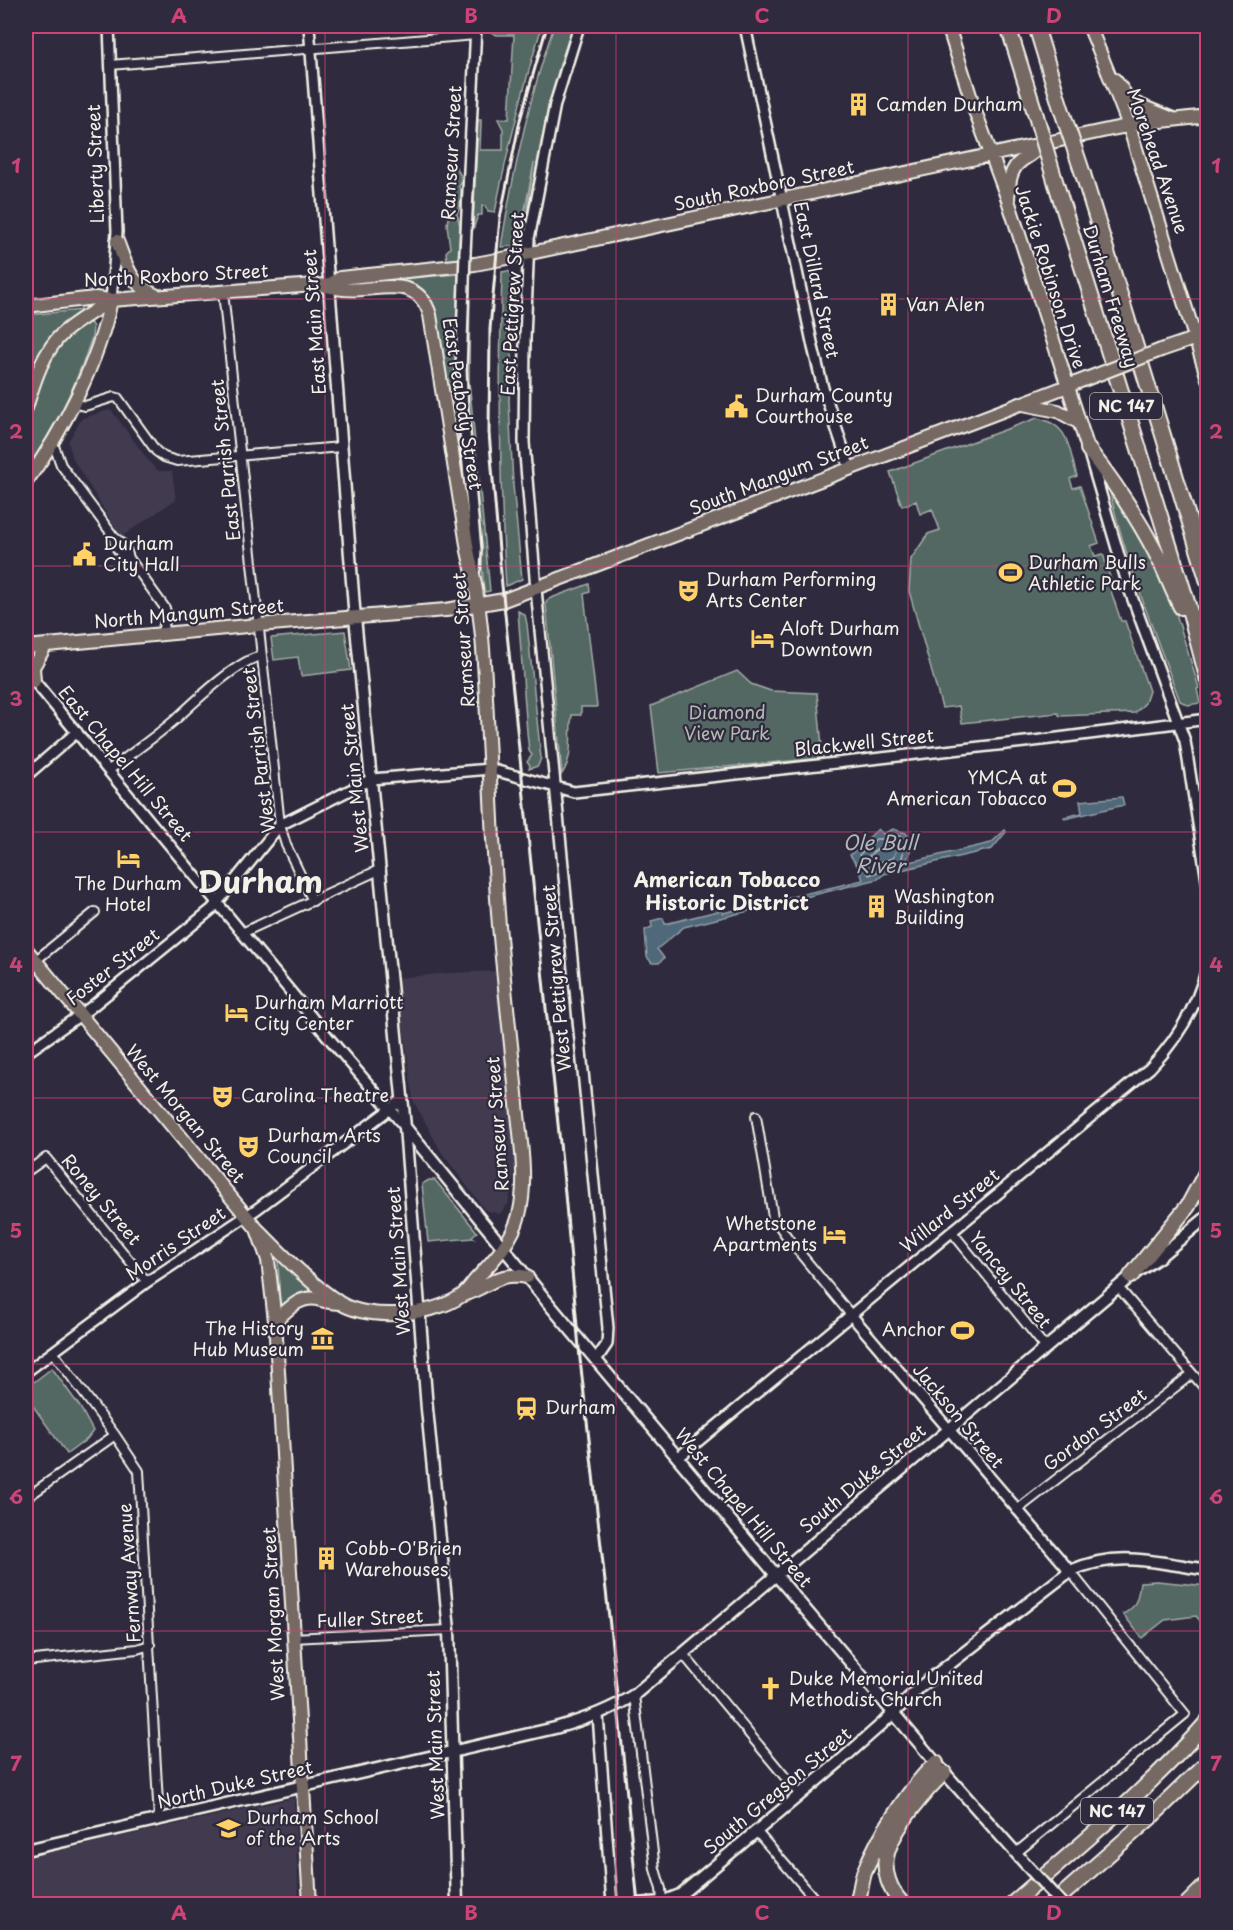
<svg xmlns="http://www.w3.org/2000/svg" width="1233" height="1930" viewBox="0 0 1233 1930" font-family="'Playpen Sans',sans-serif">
<rect width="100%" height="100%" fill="#2f2a3d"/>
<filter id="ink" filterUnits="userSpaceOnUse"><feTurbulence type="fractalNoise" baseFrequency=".0167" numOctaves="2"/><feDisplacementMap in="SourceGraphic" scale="12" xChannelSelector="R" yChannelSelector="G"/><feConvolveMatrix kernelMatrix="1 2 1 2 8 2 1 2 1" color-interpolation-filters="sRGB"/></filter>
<g filter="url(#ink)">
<path fill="#433a50" d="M 109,410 L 112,411 L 150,463 L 158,471 L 172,471 L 176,501 L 172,502 L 121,537 L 74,461 L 68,442 L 82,418 Z
M 500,971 L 516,1167 L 508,1204 L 500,1214 L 485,1210 L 442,1153 L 413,1100 L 397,978 L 450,973 Z
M 294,1798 L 299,1904 L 26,1904 L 26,1858 Z"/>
<path fill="#536863" stroke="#a4aca6" stroke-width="1.5" d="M 486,26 L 493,28 L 500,26 L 542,26 C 523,87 508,148 495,212 L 488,211 L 485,206 L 482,206 L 482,215 L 478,215 L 473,230 L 478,120 L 481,120 L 481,123 L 480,150 L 503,150 L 503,129 L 498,119 L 509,119 L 514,35 L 497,35 L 489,32 Z
M 554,26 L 573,26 L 560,64 L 545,123 L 522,243 L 534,163 L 519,241 L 515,246 L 501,247 C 513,171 529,98 554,26 Z
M 456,167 L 461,176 L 461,184 L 459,186 L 461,191 L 460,206 L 457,214 L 460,226 L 458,260 L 447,261 L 446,252 L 450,248 L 447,224 L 452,195 L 445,184 L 453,169 Z
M 508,271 L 515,278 L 509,401 L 513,485 L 522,579 L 506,586 C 499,481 499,377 502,272 Z
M 458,274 L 456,367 L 459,455 L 437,319 C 427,272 382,282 346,283 Z
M 470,280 L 469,381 L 490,591 L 486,592 L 484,590 L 469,416 L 467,367 Z
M 82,310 L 82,312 L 61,328 L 26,391 L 26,315 Z
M 90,322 L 93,327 L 92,337 C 76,386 54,431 26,473 C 26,457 22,437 26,421 C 35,385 55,337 90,322 Z
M 1037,418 C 1071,425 1068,448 1077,476 L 1070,479 L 1073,488 L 1080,486 L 1099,543 L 1091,546 L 1095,556 L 1103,554 L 1113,587 L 1110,588 L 1121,621 L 1125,621 L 1149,691 L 1145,703 L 1135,713 L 1060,716 L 1058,713 L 962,723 L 959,706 L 942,708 L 909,591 L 911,559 L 928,534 L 940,530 L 932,509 L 920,514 L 916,501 L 902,506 L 890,472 Z
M 1113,492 L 1140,533 L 1171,597 L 1199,688 L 1197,689 L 1200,703 L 1188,705 L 1180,701 C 1154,632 1127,564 1110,493 Z
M 589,584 L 590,592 L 584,594 L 597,707 L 581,707 L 581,715 L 572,715 C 568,738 575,754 562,774 L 546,604 L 547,600 L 551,598 Z
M 518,611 L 525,615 L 527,624 L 541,758 L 538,766 L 529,769 L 530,766 L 527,762 L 532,755 L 529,751 L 527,732 Z
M 345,631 L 351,670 L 301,676 L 298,657 L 274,660 L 271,638 Z
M 737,671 L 751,684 L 771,691 L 817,693 L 823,758 L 659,773 L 651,706 Z
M 429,1180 L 435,1180 L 477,1232 L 472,1236 L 474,1238 L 428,1242 L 422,1184 Z
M 278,1261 L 282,1262 L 314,1293 L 280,1310 Z
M 52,1368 L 80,1407 L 93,1431 L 87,1439 L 67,1454 L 26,1396 L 26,1388 Z
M 1157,1581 L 1207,1586 L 1207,1629 L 1196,1616 L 1165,1620 L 1142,1638 L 1123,1614 C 1137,1608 1138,1596 1140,1582 Z"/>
<path fill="#50677a" stroke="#929ea6" stroke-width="1.5" d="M 1122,797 L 1124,805 L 1065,819 L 1064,817 L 1082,813 L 1080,801 Z
M 878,829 L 883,834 L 893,829 L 906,833 C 913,842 912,850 907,859 L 910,862 L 991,843 L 1005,830 L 1006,832 L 992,849 L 884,874 L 878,879 L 684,927 L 657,949 L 664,958 L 659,963 L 652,963 L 647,957 L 645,930 L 652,927 L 651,921 L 663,918 L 665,924 L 722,910 L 723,913 L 863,880 L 859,868 L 850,855 Z"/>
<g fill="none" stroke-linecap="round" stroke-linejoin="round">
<path stroke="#b2babc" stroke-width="1.5" d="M 894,835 L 902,837 L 905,843 L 901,863 L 869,875 L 859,855 L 876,839 L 885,839 Z
M 894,843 L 898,846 L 893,858 L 874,864 L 871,863 L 869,856 C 880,844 882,850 894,843 Z"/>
<defs>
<path id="minor" d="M 110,65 L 476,35
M 223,292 L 280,825 L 286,845 L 313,901
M 73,403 L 85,406 L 114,397 L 118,398 L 156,451 L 164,457 L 177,461 L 341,447
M 53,443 L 61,465 L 114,537 C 122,542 127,548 129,558 L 165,608 L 167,616 L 161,634
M 114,537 C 114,548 119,554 129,558
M 109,770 C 131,754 155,737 176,719 C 194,702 239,659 262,656
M 242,933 L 381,869
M 35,961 L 95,912
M 756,1116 L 773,1217 L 790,1241 L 851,1315
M 26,1172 L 46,1158 L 147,1282
M 952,1232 L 1045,1347
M 1118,1287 L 1208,1392
M 53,1352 L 115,1435 L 139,1471 L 159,1820
M 26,1498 L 115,1435
M 1017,1510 L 1192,1374
M 293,1638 L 449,1630
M 683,1654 L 800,1795
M 26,1661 L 137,1649 L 150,1645
M 634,1695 L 655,1869 L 661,1889 L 662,1902
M 757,1832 L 819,1904
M 1016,1853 L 1185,1714 L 1070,1571"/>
<path id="tertiary" d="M 109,26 L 117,232 L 111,300
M 309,26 L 329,285
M 579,26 L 555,104 L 529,239 L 525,339 L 524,442 L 536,589 L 608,1328 L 607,1344 L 596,1360
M 745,26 L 813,347 L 823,388 L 850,469
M 465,253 L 476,26
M 464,282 L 461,370 L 463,411 L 476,550 L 475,569
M 1090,457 L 1128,586 L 1185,741 L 1208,887
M 26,671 L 328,1037 L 405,1127
M 26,776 L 77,732
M 26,1053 L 90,1008 L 212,909 L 280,825 L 372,779 L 490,769 L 574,792 L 1034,741 L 1208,719
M 851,1315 L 1070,1571
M 26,1372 L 147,1282 L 257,1209 L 402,1100
M 679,1457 L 1150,1068 C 1179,1038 1198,1005 1208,964
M 598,1715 L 612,1904"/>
<path id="secondary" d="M 329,285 L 354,607 L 405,1127 L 427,1409 L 449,1630 L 457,1904
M 405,1127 L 549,1304 L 776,1575 L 936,1763 L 1031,1870
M 26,1850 L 555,1728 C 584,1720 609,1711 634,1695 L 1131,1276 L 1159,1257 L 1208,1216
M 638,1904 L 662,1902 L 680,1895 L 839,1762 L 883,1723 L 920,1687 L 1070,1571 C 1118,1549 1159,1563 1208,1570"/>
<path id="primary" d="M 948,26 L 975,111 L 1008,200 L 1088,449
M 1089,26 C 1103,59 1116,92 1129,126 L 1208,379
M 1115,80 L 1128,98 L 1134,103 L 1173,119
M 1008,199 C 1009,185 1009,170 1021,161 C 1029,155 1035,154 1039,144
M 117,241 C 127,267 129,283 157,296
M 329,285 L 340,278 L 475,264 L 507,258 L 1112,129 L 1143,123 L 1208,116
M 26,306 L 95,298 L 111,300 L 315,285 C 329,285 332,288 343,289 C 375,293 417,271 430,315 L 468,551 C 485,618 485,688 489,757 C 491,809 494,861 498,913 C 503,977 511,1040 517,1104 C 520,1139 528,1180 519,1215 C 513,1239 495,1259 478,1277 C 472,1283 468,1291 461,1296 C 433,1316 369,1321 340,1303 C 309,1283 283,1255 257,1229
M 1161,350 L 1208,334
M 1023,404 L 1058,411 L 1078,422
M 26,408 C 34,382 43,351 64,332 C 78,320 95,311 111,300
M 26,482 C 62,433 99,361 111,300
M 26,647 L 258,625 L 446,610 L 504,600 L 1086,379
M 34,681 L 33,667 L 46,645
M 26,949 L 257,1229 L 268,1260 L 275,1321 L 310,1904
M 463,1295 C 490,1287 497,1271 527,1277
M 275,1321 C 287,1311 299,1295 317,1299 C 325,1301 331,1303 340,1303"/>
<path id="motorway" d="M 1008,26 L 1036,116
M 1036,26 L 1060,105
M 1083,174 L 1208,582
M 1056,184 L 1188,605 L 1208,681
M 1088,449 C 1114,482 1138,518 1157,555 C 1166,572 1172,590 1181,607
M 1131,1276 L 1188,1206 L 1208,1169
M 857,1904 C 860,1894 861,1883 864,1873 C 878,1837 909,1789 936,1763
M 903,1904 C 890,1892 882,1870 887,1853 C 893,1829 926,1789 944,1773
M 1012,1904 C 1079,1846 1149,1789 1208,1721
M 1052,1904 L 1151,1817 L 1208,1762
M 1187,1904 L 1208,1883"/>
</defs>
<use href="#minor" stroke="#f4f1e8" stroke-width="12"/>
<use href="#tertiary" stroke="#f4f1e8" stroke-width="14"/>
<use href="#secondary" stroke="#f4f1e8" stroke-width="15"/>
<use href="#primary" stroke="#f4f1e8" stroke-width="16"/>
<use href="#motorway" stroke="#f4f1e8" stroke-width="18"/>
<use href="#minor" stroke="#2f2a3d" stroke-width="8"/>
<use href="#tertiary" stroke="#2f2a3d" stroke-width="9"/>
<use href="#secondary" stroke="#2f2a3d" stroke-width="10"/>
<use href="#primary" stroke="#766964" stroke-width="12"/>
<use href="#motorway" stroke="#766964" stroke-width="14"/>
<path stroke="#f4f1e8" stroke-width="3" d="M 547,26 L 520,120 L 500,218 L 490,329 L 489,433 L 502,585 L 563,1172 L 580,1359 L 610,1626 L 638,1904"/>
<defs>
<path id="tertiary-bridge" d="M 464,282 L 465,253"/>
<path id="secondary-bridge" d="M 1031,1870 L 1062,1904"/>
<path id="primary-bridge" d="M 1086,379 L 1161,350"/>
<path id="motorway-bridge" d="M 1060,105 L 1083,174
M 1036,116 L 1056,184"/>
</defs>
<use href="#tertiary-bridge" stroke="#f4f1e8" stroke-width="14" stroke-linecap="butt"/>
<use href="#secondary-bridge" stroke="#f4f1e8" stroke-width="15" stroke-linecap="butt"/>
<use href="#primary-bridge" stroke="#f4f1e8" stroke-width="16" stroke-linecap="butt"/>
<use href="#motorway-bridge" stroke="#f4f1e8" stroke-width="18" stroke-linecap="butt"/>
<use href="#tertiary-bridge" stroke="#2f2a3d" stroke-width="9"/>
<use href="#secondary-bridge" stroke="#2f2a3d" stroke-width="10"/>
<use href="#primary-bridge" stroke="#766964" stroke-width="12"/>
<use href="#motorway-bridge" stroke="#766964" stroke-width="14"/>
</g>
</g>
<path fill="none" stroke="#cc4377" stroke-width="1.5" stroke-opacity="0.55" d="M 325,26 L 325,1904M 616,26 L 616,1904M 908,26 L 908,1904M 26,299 L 1208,299M 26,566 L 1208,566M 26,832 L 1208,832M 26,1098 L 1208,1098M 26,1364 L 1208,1364M 26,1631 L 1208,1631"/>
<defs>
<symbol id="building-bare" viewBox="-9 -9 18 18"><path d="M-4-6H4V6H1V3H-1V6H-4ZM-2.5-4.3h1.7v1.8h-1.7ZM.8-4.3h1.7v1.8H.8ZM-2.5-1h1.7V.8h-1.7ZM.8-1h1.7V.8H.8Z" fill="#ffd166" stroke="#2f2a3d" stroke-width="2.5" paint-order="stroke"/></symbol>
<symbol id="civic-bare" viewBox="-9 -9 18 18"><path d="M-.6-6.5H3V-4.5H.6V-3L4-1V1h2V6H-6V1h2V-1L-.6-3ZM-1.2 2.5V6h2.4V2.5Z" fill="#ffd166" stroke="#2f2a3d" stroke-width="2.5" paint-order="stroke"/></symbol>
<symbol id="stadium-bare" viewBox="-9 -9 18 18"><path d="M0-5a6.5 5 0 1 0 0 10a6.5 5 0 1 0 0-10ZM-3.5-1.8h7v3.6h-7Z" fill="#ffd166" stroke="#2f2a3d" stroke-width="2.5" paint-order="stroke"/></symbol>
<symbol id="theatre-bare" viewBox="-9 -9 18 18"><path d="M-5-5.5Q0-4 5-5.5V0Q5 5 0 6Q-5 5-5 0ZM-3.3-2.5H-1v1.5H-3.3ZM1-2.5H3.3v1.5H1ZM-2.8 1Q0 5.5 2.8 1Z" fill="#ffd166" stroke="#2f2a3d" stroke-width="2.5" paint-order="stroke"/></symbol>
<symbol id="hotel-bare" viewBox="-9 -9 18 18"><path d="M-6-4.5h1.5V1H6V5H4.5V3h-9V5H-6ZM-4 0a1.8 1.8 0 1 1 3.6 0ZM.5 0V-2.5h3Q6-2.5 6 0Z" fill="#ffd166" stroke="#2f2a3d" stroke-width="2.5" paint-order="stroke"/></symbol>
<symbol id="museum-bare" viewBox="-9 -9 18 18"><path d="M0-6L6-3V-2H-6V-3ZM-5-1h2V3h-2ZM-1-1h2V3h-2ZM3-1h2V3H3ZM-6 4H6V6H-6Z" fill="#ffd166" stroke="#2f2a3d" stroke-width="2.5" paint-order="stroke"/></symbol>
<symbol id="station-bare" viewBox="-9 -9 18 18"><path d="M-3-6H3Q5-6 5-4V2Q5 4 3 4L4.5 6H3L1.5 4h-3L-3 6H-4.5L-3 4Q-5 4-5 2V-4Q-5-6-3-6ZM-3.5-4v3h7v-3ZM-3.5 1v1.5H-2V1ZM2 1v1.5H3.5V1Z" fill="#ffd166" stroke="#2f2a3d" stroke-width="2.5" paint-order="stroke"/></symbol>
<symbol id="church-bare" viewBox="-9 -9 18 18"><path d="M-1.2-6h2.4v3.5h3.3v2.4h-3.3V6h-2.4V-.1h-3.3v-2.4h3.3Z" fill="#ffd166" stroke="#2f2a3d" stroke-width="2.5" paint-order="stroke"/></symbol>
<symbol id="school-bare" viewBox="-9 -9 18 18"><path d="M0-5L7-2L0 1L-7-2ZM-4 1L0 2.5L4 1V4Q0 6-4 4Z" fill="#ffd166" stroke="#2f2a3d" stroke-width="2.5" paint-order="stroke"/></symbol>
</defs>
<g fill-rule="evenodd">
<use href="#building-bare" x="842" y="88" width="33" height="33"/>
<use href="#building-bare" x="872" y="288" width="33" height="33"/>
<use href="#civic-bare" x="720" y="390" width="33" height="33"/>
<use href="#civic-bare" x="68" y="538" width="33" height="33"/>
<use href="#stadium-bare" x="994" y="556" width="33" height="33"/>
<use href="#theatre-bare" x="672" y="574" width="33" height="33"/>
<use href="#hotel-bare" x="746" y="622" width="33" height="33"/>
<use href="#stadium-bare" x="1048" y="772" width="33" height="33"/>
<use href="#hotel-bare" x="112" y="842" width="33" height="33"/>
<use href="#building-bare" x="860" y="890" width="33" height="33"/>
<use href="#hotel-bare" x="220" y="996" width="33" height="33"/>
<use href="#theatre-bare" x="206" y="1080" width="33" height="33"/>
<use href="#theatre-bare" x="232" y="1130" width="33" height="33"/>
<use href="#hotel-bare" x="818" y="1218" width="33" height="33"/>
<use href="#stadium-bare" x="946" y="1314" width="33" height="33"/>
<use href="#museum-bare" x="306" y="1322" width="33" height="33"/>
<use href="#station-bare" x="510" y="1392" width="33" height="33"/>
<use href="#building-bare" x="310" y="1542" width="33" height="33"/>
<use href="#church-bare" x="754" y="1672" width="33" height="33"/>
<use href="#school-bare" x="212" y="1812" width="33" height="33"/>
</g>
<g text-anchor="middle" stroke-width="4.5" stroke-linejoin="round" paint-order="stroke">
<g fill="#2f2a3d" stroke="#b9b5b5" stroke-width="1.5">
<rect x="1090" y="393" width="72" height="26" rx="4.5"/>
<rect x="1081" y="1798" width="72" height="26" rx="4.5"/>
</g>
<g font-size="16" font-weight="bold" fill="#f4f1e8">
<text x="1126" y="412">NC 147</text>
<text x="1117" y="1817">NC 147</text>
</g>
<g font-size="18" fill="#f4f1e8" stroke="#2f2a3d" text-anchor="start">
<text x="876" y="111">Camden Durham</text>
<text x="906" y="311">Van Alen</text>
<text x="755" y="402">Durham County<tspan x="755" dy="21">Courthouse</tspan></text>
<text x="103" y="550">Durham<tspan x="103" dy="21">City Hall</tspan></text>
<text x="1028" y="569">Durham Bulls<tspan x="1028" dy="21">Athletic Park</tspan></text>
<text x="706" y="586">Durham Performing<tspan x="706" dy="21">Arts Center</tspan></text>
<text x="780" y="635">Aloft Durham<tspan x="780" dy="21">Downtown</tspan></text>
<text x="1047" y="784" text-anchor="end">YMCA at<tspan x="1047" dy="21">American Tobacco</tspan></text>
<text x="128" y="890" text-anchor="middle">The Durham<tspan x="128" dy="21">Hotel</tspan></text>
<text x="894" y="903">Washington<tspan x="894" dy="21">Building</tspan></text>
<text x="254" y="1009">Durham Marriott<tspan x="254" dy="21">City Center</tspan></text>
<text x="241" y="1102">Carolina Theatre</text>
<text x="267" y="1142">Durham Arts<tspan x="267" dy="21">Council</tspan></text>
<text x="817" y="1230" text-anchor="end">Whetstone<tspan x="817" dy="21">Apartments</tspan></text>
<text x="304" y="1335" text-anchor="end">The History<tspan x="304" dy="21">Hub Museum</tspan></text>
<text x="945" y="1336" text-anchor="end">Anchor</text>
<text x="545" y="1414">Durham</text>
<text x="345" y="1555">Cobb-O'Brien<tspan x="345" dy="21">Warehouses</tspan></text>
<text x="789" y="1685">Duke Memorial United<tspan x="789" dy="21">Methodist Church</tspan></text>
<text x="246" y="1824">Durham School<tspan x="246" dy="21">of the Arts</tspan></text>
</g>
<g font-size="18" fill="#f4f1e8" stroke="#2f2a3d">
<text transform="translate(452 153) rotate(-87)" y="6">Ramseur Street</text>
<text transform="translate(1157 161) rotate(71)" y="6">Morehead Avenue</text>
<text transform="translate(96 164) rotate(-92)" y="6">Liberty Street</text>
<text transform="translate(764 186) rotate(-12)" y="6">South Roxboro Street</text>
<text transform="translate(176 276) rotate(-3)" y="6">North Roxboro Street</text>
<text transform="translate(1050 277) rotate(72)" y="6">Jackie Robinson Drive</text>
<text transform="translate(816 280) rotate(78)" y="6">East Dillard Street</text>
<text transform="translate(1110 296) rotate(73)" y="6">Durham Freeway</text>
<text transform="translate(513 304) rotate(-87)" y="6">East Pettigrew Street</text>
<text transform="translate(315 322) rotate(-94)" y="6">East Main Street</text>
<text transform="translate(462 404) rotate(81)" y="6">East Peabody Street</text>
<text transform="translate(226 460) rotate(-96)" y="6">East Parrish Street</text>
<text transform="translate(779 476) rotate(-21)" y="6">South Mangum Street</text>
<text transform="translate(189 614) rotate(-5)" y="6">North Mangum Street</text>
<text transform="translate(464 640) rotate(-94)" y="6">Ramseur Street</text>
<text transform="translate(864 743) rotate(-6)" y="6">Blackwell Street</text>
<text transform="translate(259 750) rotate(-97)" y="6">West Parrish Street</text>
<text transform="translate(125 764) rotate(50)" y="6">East Chapel Hill Street</text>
<text transform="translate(355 778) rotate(-96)" y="6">West Main Street</text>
<text transform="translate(113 967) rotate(-38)" y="6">Foster Street</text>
<text transform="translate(557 978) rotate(-95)" y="6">West Pettigrew Street</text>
<text transform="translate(185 1114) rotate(50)" y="6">West Morgan Street</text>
<text transform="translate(498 1124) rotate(-94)" y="6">Ramseur Street</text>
<text transform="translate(101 1200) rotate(50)" y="6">Roney Street</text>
<text transform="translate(950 1211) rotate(-39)" y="6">Willard Street</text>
<text transform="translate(176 1244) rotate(-34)" y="6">Morris Street</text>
<text transform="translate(399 1261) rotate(-94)" y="6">West Main Street</text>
<text transform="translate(1010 1280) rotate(51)" y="6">Yancey Street</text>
<text transform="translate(958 1416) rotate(50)" y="6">Jackson Street</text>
<text transform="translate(1095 1430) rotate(-37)" y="6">Gordon Street</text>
<text transform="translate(863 1479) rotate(-40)" y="6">South Duke Street</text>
<text transform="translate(743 1508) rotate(50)" y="6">West Chapel Hill Street</text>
<text transform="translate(130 1573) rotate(-94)" y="6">Fernway Avenue</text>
<text transform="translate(274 1614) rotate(-93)" y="6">West Morgan Street</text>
<text transform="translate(370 1619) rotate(-3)" y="6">Fuller Street</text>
<text transform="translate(436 1745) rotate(-92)" y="6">West Main Street</text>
<text transform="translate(235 1785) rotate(-13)" y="6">North Duke Street</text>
<text transform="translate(778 1791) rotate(-40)" y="6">South Gregson Street</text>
</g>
<g font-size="18" fill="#b4bab3" stroke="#2f2a3d">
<text x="727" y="719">Diamond<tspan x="727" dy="21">View Park</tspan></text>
</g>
<g font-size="20" font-style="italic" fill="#b2babc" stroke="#2f2a3d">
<text x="880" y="850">Ole Bull<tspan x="880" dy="23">River</tspan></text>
</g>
<g font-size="20" font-weight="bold" fill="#f4f1e8" stroke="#2f2a3d">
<text x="727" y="887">American Tobacco<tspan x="727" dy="23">Historic District</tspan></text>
</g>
<g font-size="30" font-weight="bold" fill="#f4f1e8" stroke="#2f2a3d">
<text x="260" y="893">Durham</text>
</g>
</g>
<rect width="1233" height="1930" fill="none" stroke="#2f2a3d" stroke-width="66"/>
<rect x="33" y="33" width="1167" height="1864" fill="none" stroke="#cc4377" stroke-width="2"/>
<g font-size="20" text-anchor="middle" font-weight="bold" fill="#cc4377">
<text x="179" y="23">A</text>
<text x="471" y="23">B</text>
<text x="762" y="23">C</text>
<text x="1054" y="23">D</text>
<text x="16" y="173">1</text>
<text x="1216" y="173">1</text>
<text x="16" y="439">2</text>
<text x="1216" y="439">2</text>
<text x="16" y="706">3</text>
<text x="1216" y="706">3</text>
<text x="16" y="972">4</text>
<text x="1216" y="972">4</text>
<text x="16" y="1238">5</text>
<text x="1216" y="1238">5</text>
<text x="16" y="1504">6</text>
<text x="1216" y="1504">6</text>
<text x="16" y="1771">7</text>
<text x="1216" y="1771">7</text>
<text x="179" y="1920">A</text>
<text x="471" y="1920">B</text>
<text x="762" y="1920">C</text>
<text x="1054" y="1920">D</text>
</g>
</svg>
